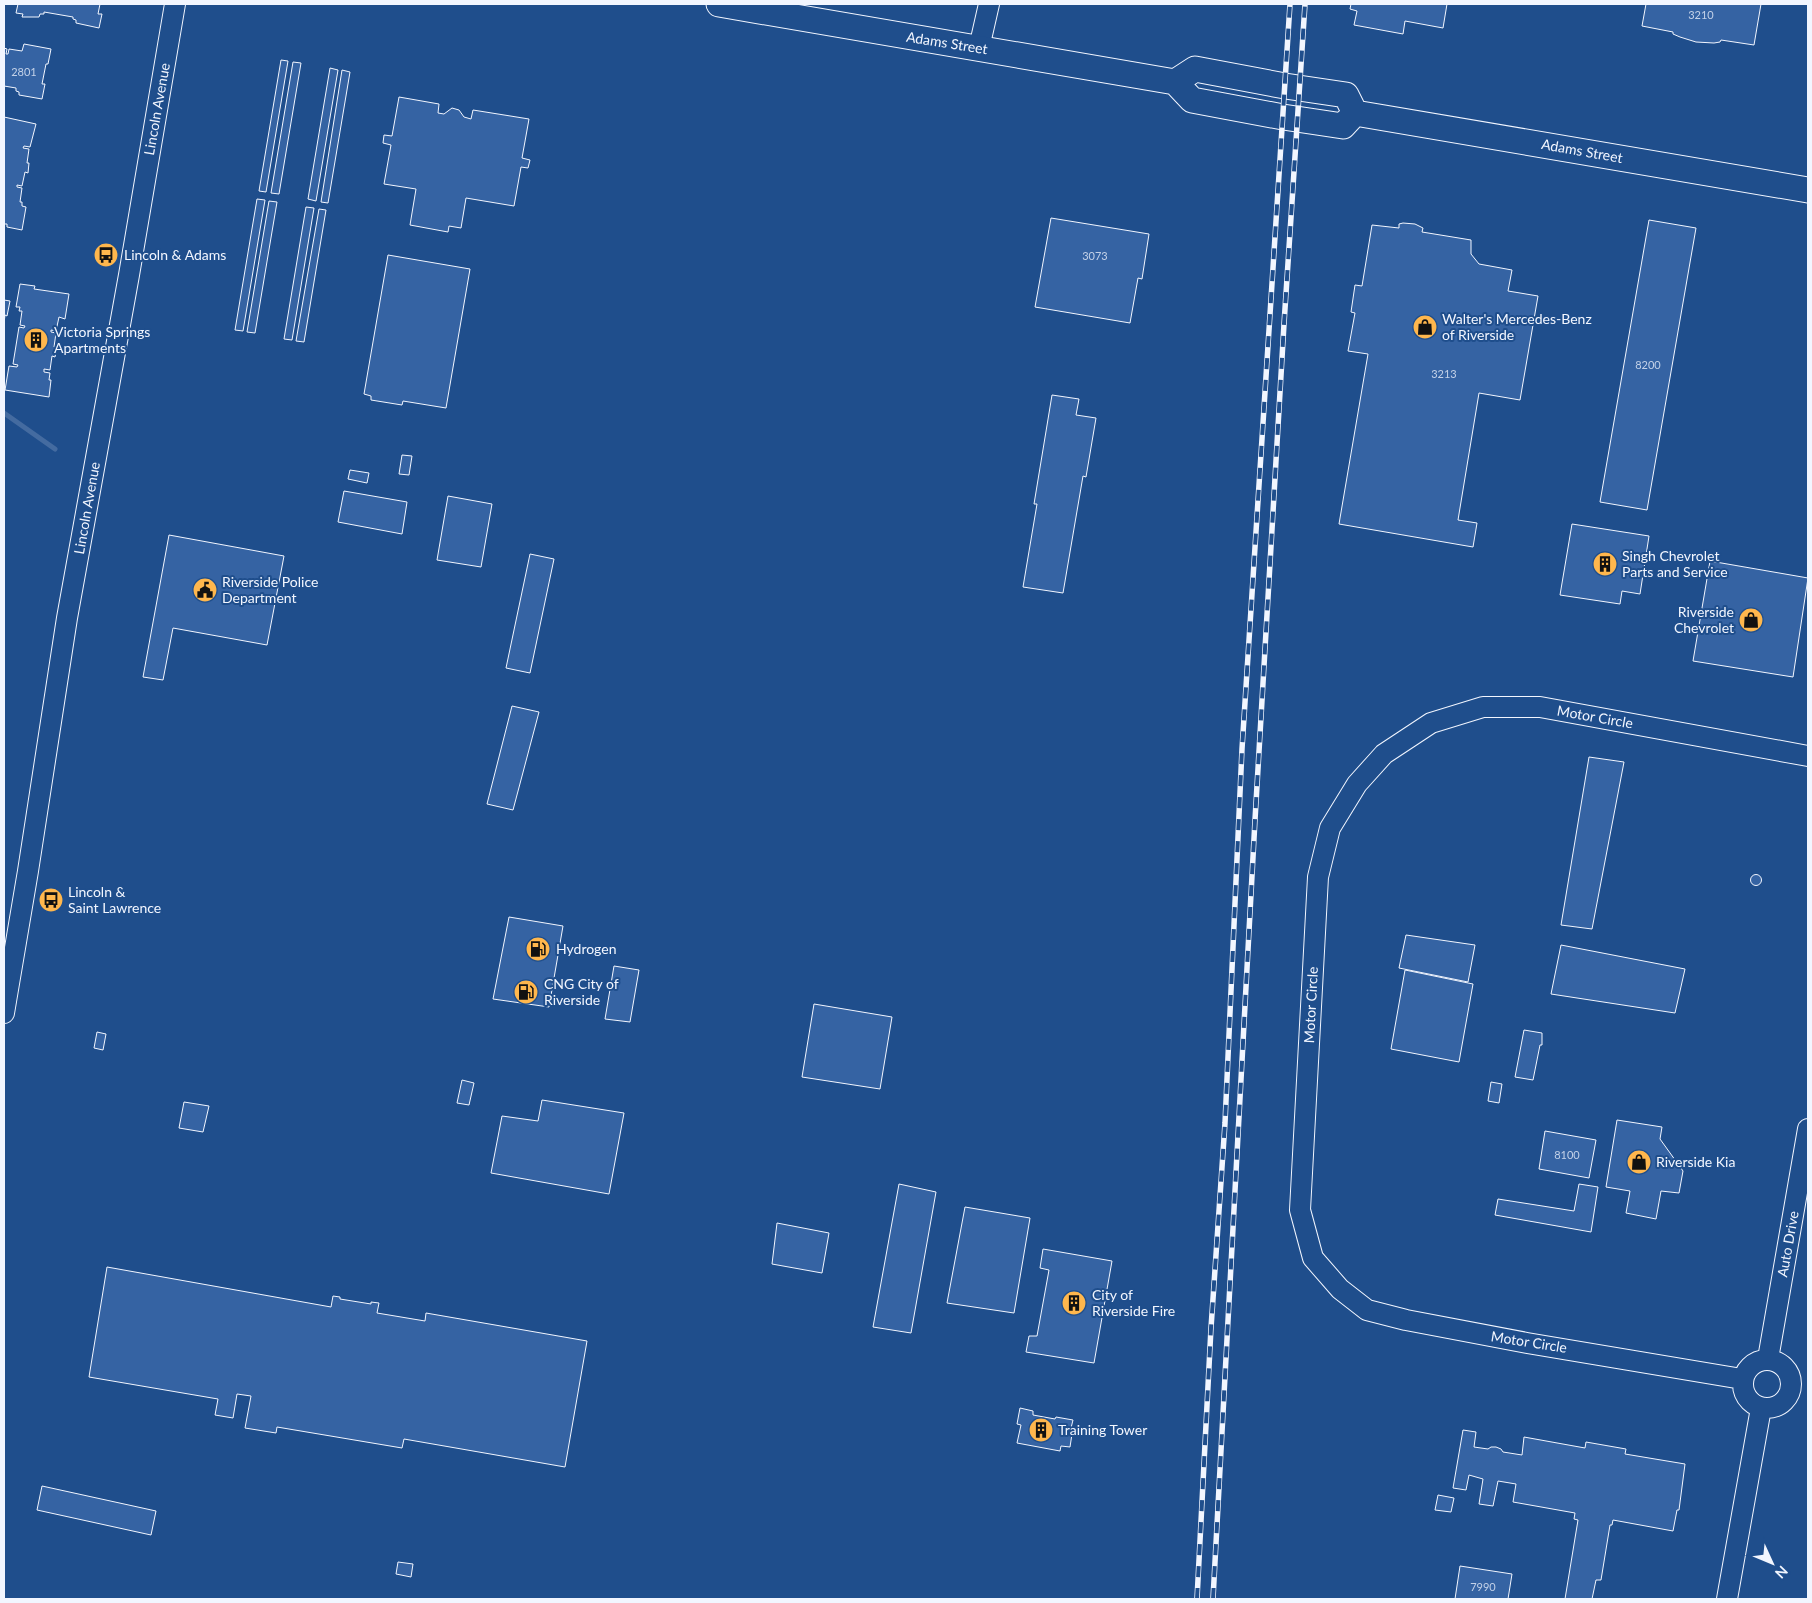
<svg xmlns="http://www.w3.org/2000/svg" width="1812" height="1603" viewBox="0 0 1812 1603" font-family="Lato,sans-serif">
<rect width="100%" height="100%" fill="#1f4e8c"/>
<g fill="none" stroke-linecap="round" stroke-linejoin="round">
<path stroke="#446ba0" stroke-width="5" d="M 4,413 L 55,449"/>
</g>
<path fill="#3563a3" stroke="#f2f6ff" d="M 18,4 L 100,4 L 98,14 L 102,14 L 99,28 L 76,23 L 76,20 L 73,19 L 73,17 L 44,12 L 44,14 L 40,14 L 39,17 L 22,17 L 23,14 L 16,13 Z
M 1351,4 L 1447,4 L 1443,28 L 1405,21 L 1403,34 L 1354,25 L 1357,11 L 1350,9 Z
M 1646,4 L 1761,4 L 1754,45 L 1721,40 L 1720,42 L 1714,43 L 1696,42 L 1680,37 L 1673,34 L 1673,32 L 1642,26 Z
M 24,44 L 51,49 L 48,64 L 46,64 L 42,84 L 45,84 L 42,99 L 19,95 L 19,92 L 16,91 L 16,88 L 4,86 L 4,48 L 7,49 L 6,54 L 8,54 L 9,49 L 22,51 Z
M 281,60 L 288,61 L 266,192 L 259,191 Z
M 293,62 L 301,63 L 279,194 L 271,193 Z
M 330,68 L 338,70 L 316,201 L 308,199 Z
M 342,70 L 350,72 L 328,203 L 321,202 Z
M 399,97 L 439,104 L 438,113 L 444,114 L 452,108 L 459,110 L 464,117 L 471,119 L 473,110 L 529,119 L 522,158 L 530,160 L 528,168 L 521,167 L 514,206 L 466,198 L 461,228 L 449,226 L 448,232 L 410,225 L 416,189 L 384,184 L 391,145 L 383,143 L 384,135 L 392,136 Z
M 4,117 L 36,124 L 30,147 L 24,146 L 23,148 L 29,149 L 27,163 L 29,163 L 28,173 L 25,172 L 22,186 L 17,185 L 17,187 L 22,188 L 20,202 L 22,202 L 22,206 L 26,207 L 22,230 L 7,227 L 7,224 L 4,224 Z
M 257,199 L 265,200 L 243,331 L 235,330 Z
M 269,201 L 277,202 L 255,333 L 247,332 Z
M 306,207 L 314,208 L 292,340 L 284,339 Z
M 319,209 L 326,210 L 304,342 L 296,341 Z
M 1051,218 L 1149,234 L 1142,279 L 1138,278 L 1130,323 L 1035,307 Z
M 1649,220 L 1696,228 L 1647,510 L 1600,502 Z
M 1403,223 L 1415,224 L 1423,228 L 1422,232 L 1471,240 L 1471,254 L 1479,264 L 1512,270 L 1508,291 L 1538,296 L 1520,400 L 1479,393 L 1458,520 L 1477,523 L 1473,547 L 1339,524 L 1368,354 L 1348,351 L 1355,313 L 1351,312 L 1355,285 L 1362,286 L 1372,225 L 1399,228 L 1399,224 Z
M 388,255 L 470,269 L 446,408 L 403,401 L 402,405 L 371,400 L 371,396 L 364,394 Z
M 20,284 L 35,286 L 34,289 L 69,294 L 65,319 L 59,317 L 56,331 L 51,330 L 51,332 L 56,333 L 54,347 L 57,347 L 55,357 L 52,356 L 50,370 L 44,369 L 44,372 L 50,373 L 49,380 L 51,380 L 49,397 L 5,390 L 9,366 L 17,367 L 18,365 L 13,364 L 19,327 L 24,328 L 25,326 L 20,325 L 22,311 L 19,311 L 20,307 L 16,307 Z
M 4,300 L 10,301 L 7,316 L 5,315 L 4,323 Z
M 1052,395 L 1079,399 L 1076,415 L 1096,418 L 1086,477 L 1083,476 L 1063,593 L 1023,587 L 1037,504 L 1034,504 Z
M 402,455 L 412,456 L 409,475 L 399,474 Z
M 350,470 L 369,473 L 367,483 L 348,479 Z
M 344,491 L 407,502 L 402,534 L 338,522 Z
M 448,496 L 492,504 L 481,567 L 437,560 Z
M 1572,524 L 1649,536 L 1640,594 L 1622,591 L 1620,604 L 1560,595 Z
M 169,535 L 284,556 L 267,645 L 173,628 L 163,680 L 143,677 Z
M 530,554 L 554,559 L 530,673 L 506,668 Z
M 1710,561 L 1808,578 L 1793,677 L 1693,661 Z
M 512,706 L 539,712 L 513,810 L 487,804 Z
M 1589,757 L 1624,762 L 1592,929 L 1561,925 Z
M1750.5 880a5.5 5.5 0 1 1 11 0a5.5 5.5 0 1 1-11 0Z
M 509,917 L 563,926 L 549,1007 L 493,999 Z
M 1406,935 L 1475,945 L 1468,982 L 1399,968 Z
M 1561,945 L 1685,969 L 1675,1013 L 1551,994 Z
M 614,966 L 639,970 L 630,1022 L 605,1019 Z
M 1405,970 L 1473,984 L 1459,1062 L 1391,1049 Z
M 814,1004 L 892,1017 L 880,1089 L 802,1077 Z
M 1524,1030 L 1542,1033 L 1542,1045 L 1540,1045 L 1533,1080 L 1515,1077 Z
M 97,1032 L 106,1034 L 103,1050 L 94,1048 Z
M 462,1080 L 474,1083 L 469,1105 L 457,1103 Z
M 1491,1082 L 1502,1084 L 1499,1103 L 1488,1101 Z
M 542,1100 L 624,1113 L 609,1194 L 491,1173 L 502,1116 L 538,1121 Z
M 184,1102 L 209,1106 L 203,1132 L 179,1128 Z
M 1617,1120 L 1662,1127 L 1660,1139 L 1683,1171 L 1679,1193 L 1661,1191 L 1656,1219 L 1626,1213 L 1630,1191 L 1606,1187 Z
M 1545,1131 L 1596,1140 L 1589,1178 L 1539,1169 Z
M 899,1184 L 936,1192 L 911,1333 L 873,1327 Z
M 1579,1184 L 1598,1187 L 1591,1232 L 1495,1215 L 1498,1199 L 1574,1211 Z
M 965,1207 L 1030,1218 L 1014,1313 L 947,1303 Z
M 777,1223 L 829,1233 L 822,1273 L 772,1264 Z
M 1043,1249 L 1112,1261 L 1094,1363 L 1026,1352 L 1029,1336 L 1037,1336 L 1049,1270 L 1040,1268 Z
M 107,1267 L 331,1307 L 333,1296 L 340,1297 L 340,1299 L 371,1304 L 371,1302 L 379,1303 L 377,1313 L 425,1321 L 426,1313 L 587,1341 L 565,1467 L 404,1439 L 402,1448 L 277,1427 L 276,1433 L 245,1428 L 251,1396 L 237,1394 L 233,1418 L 215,1415 L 218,1399 L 89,1377 Z
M 1020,1408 L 1033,1411 L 1033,1415 L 1055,1419 L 1056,1417 L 1073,1420 L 1071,1428 L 1064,1427 L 1062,1433 L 1072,1434 L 1070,1447 L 1061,1446 L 1060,1451 L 1017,1443 L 1021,1425 L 1017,1424 Z
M 1463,1430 L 1476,1432 L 1474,1447 L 1488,1449 L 1491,1447 L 1496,1447 L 1501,1449 L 1503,1452 L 1522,1455 L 1524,1437 L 1585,1448 L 1586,1442 L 1626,1449 L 1625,1454 L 1685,1464 L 1679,1510 L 1677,1510 L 1673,1531 L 1613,1520 L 1612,1525 L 1610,1525 L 1601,1580 L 1596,1580 L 1592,1599 L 1565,1599 L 1578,1520 L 1574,1519 L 1575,1513 L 1513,1502 L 1516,1484 L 1498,1481 L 1493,1506 L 1479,1504 L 1483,1479 L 1469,1475 L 1466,1490 L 1453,1488 Z
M 42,1486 L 156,1511 L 151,1535 L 37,1510 Z
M 1438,1495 L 1454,1498 L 1451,1512 L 1435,1510 Z
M 398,1562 L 413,1564 L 411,1577 L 396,1574 Z
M 1460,1566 L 1512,1574 L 1508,1599 L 1455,1599 Z"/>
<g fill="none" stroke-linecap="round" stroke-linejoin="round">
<defs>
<path id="minor" d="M 979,48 L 989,4
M 4,1013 L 28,871 L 67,618 L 129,275 L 175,4
M 1768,1359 L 1808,1129
M1743 1384a24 24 0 1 1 48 0a24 24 0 1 1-48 0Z
M 1742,1379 L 1527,1343 L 1406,1320 L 1367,1310 L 1340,1289 L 1313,1258 L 1300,1210 L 1318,877 L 1330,828 L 1357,784 L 1384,754 L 1431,723 L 1483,707 L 1540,707 L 1808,756
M 1727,1599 L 1761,1408"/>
<path id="major" d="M 719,4 L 1175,82 L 1192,100 L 1283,117 L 1343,126 L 1355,113
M 1175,82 L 1195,69 L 1285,86 L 1346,95 L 1355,113
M 1355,113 L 1808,190"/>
</defs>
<use href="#minor" stroke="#f2f6ff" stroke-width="22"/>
<use href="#major" stroke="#f2f6ff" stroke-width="27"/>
<use href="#minor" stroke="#1f4e8c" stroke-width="20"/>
<use href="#major" stroke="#1f4e8c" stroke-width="25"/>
<defs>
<path id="rail" d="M 1197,1599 L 1211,1328 L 1225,1123 L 1242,749 L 1290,4
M 1213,1599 L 1255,820 L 1284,324 L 1305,4"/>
</defs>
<use href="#rail" stroke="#f2f6ff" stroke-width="5.5"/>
<use href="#rail" stroke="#1f4e8c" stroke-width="4" stroke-dasharray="11" stroke-linecap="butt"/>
</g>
<defs>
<symbol id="bus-disc" viewBox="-11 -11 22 22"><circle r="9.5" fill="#ffb74d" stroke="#1f4e8c"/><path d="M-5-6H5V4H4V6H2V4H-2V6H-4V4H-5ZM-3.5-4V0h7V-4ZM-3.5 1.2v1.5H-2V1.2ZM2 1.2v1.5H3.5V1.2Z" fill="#111"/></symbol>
<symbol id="shop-disc" viewBox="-11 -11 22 22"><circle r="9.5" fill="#ffb74d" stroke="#1f4e8c"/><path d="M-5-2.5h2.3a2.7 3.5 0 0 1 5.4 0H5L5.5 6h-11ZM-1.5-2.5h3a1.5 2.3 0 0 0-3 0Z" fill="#111"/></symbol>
<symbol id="building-disc" viewBox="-11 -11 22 22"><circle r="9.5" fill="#ffb74d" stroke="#1f4e8c"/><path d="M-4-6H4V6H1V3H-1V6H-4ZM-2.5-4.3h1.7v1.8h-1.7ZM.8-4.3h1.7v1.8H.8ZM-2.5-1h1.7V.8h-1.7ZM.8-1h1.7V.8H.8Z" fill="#111"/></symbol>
<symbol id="civic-disc" viewBox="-11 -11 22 22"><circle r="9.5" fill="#ffb74d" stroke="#1f4e8c"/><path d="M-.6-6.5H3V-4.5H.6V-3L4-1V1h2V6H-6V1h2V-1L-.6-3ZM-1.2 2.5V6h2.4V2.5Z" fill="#111"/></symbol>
<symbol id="fuel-disc" viewBox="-11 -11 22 22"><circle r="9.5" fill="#ffb74d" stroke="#1f4e8c"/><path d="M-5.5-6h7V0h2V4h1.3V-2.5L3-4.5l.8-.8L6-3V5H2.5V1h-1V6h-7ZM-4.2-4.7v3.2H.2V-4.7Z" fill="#111"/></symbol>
</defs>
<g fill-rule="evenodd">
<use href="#bus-disc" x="92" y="241" width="28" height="28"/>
<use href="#shop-disc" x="1411" y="313" width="28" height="28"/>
<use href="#building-disc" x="22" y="326" width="28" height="28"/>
<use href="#building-disc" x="1591" y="550" width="28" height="28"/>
<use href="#civic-disc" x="191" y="576" width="28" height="28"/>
<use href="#shop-disc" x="1737" y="606" width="28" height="28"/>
<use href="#bus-disc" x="37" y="886" width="28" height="28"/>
<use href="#fuel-disc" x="524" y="935" width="28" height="28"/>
<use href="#fuel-disc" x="512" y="978" width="28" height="28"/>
<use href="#shop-disc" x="1625" y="1148" width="28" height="28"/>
<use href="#building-disc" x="1060" y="1289" width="28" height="28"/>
<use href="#building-disc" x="1027" y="1416" width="28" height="28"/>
</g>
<g text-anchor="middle" stroke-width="4" stroke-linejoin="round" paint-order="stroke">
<g font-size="11" fill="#c3d1e8">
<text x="1701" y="19">3210</text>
<text x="24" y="76">2801</text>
<text x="1095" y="260">3073</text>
<text x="1648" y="369">8200</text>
<text x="1444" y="378">3213</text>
<text x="1567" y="1159">8100</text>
<text x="1483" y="1591">7990</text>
</g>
<g font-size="14" fill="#f2f6ff" stroke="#1f4e8c">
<text transform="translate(947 43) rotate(9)" y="5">Adams Street</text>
<text transform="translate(157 109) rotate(-80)" y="5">Lincoln Avenue</text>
<text transform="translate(1582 151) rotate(10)" y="5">Adams Street</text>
<text transform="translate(87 508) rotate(-80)" y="5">Lincoln Avenue</text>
<text transform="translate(1595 717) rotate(10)" y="5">Motor Circle</text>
<text transform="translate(1311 1005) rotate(-87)" y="5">Motor Circle</text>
<text transform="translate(1788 1244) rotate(-80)" y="5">Auto Drive</text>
<text transform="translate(1529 1342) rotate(9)" y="5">Motor Circle</text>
</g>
<g font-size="14" fill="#f2f6ff" stroke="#1f4e8c" text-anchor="start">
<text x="124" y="260">Lincoln &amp; Adams</text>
<text x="1442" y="324">Walter's Mercedes-Benz<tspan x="1442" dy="16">of Riverside</tspan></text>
<text x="54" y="337">Victoria Springs<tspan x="54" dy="16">Apartments</tspan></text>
<text x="1622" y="561">Singh Chevrolet<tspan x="1622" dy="16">Parts and Service</tspan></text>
<text x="222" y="587">Riverside Police<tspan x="222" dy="16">Department</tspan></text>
<text x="1734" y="617" text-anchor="end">Riverside<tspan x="1734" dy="16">Chevrolet</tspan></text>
<text x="68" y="897">Lincoln &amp;<tspan x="68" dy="16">Saint Lawrence</tspan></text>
<text x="556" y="954">Hydrogen</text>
<text x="544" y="989">CNG City of<tspan x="544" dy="16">Riverside</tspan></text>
<text x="1656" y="1167">Riverside Kia</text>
<text x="1092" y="1300">City of<tspan x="1092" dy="16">Riverside Fire</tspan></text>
<text x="1058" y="1435">Training Tower</text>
</g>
</g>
<rect width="1812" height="1603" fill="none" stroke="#f2f6ff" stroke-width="10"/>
<g transform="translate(1772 1563) rotate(134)" stroke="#1f4e8c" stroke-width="4" paint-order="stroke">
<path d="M0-4L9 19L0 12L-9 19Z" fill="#f2f6ff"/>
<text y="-8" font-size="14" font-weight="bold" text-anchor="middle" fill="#f2f6ff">N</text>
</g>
</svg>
